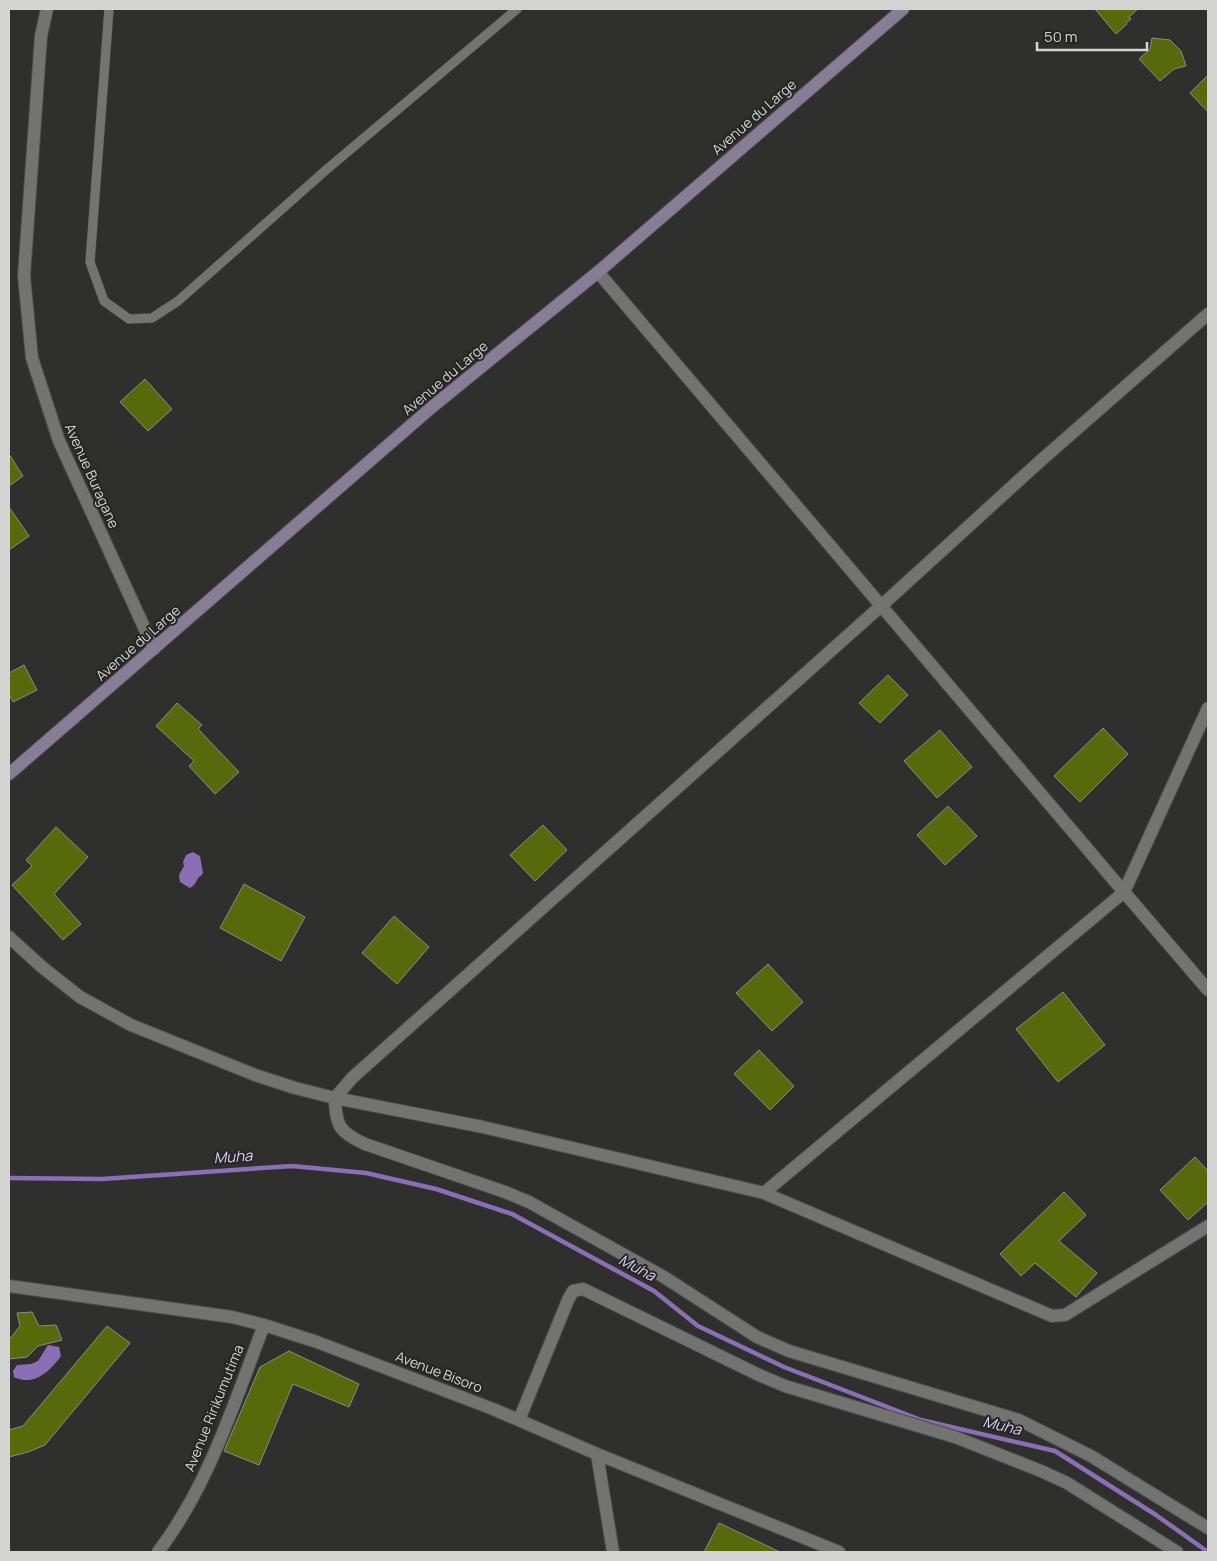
<svg xmlns="http://www.w3.org/2000/svg" width="1217" height="1561" viewBox="0 0 1217 1561" font-family="Manrope,sans-serif">
<rect width="100%" height="100%" fill="#2f302d"/>
<path fill="#8c6eb7" d="M 193,852 L 200,856 L 203,873 L 201,876 L 199,877 L 194,885 L 190,888 L 180,882 L 179,875 L 184,866 L 183,862 L 186,855 Z
M 48,1345 L 59,1347 L 61,1356 C 50,1371 34,1387 14,1377 L 13,1371 L 17,1365 L 31,1364 L 38,1361 Z"/>
<g fill="none" stroke-linecap="round" stroke-linejoin="round">
<path stroke="#8c6eb7" stroke-width="4.5" d="M 9,1178 L 102,1179 L 292,1166 L 366,1173 L 436,1189 L 512,1214 L 654,1291 L 698,1326 L 784,1367 L 921,1420 L 1055,1451 L 1156,1515 L 1208,1552"/>
</g>
<path fill="#57690a" stroke="#8b8c89" d="M 1095,9 L 1138,9 L 1129,17 L 1131,19 L 1126,23 L 1127,24 L 1116,34 Z
M 1152,38 L 1170,40 L 1181,51 L 1186,66 L 1174,69 L 1160,81 L 1139,59 L 1150,49 Z
M 1208,75 L 1208,112 L 1190,93 Z
M 145,379 L 172,409 L 148,431 L 120,402 Z
M 9,454 L 23,476 L 9,486 Z
M 9,507 L 29,536 L 9,550 Z
M 24,665 L 37,690 L 13,702 L 9,694 L 9,673 Z
M 888,675 L 908,695 L 880,723 L 859,703 Z
M 177,703 L 202,725 L 198,729 L 239,772 L 215,794 L 189,766 L 194,761 L 156,726 Z
M 1103,728 L 1128,754 L 1080,802 L 1054,776 Z
M 940,730 L 972,767 L 937,798 L 904,761 Z
M 948,806 L 977,836 L 945,865 L 917,835 Z
M 543,825 L 567,850 L 535,881 L 510,855 Z
M 56,827 L 88,857 L 54,894 L 81,924 L 63,940 L 12,885 L 32,866 L 26,860 Z
M 244,884 L 305,917 L 281,961 L 220,928 Z
M 394,916 L 429,947 L 397,984 L 362,953 Z
M 768,964 L 803,1002 L 772,1031 L 736,993 Z
M 1063,992 L 1105,1045 L 1058,1082 L 1016,1029 Z
M 759,1050 L 794,1086 L 770,1110 L 734,1074 Z
M 1195,1157 L 1208,1171 L 1208,1202 L 1188,1220 L 1160,1190 Z
M 1064,1192 L 1086,1215 L 1059,1241 L 1097,1273 L 1076,1297 L 1035,1263 L 1021,1276 L 1000,1254 Z
M 32,1312 L 39,1326 L 56,1325 L 62,1340 L 38,1346 L 27,1357 L 9,1359 L 9,1340 L 20,1326 L 17,1313 Z
M 107,1326 L 130,1343 L 45,1445 L 28,1452 L 9,1457 L 9,1430 L 23,1426 Z
M 289,1351 L 359,1384 L 349,1407 L 293,1384 L 259,1465 L 224,1451 L 260,1367 Z
M 719,1523 L 780,1552 L 704,1552 Z"/>
<g fill="none" stroke-linecap="round" stroke-linejoin="round">
<defs>
<path id="service" d="M 109,9 L 90,262 L 104,301 L 129,319 L 152,318 L 178,301 L 326,170 L 517,9"/>
<path id="minor" d="M 47,9 L 41,36 L 24,276 L 32,358 L 59,441 L 154,649
M 598,272 L 1124,892 L 1208,990
M 1208,314 L 1038,463 L 881,606 L 352,1078 L 335,1098 C 336,1126 339,1132 365,1144 L 505,1192 L 529,1202 L 664,1277 L 757,1337 L 789,1351 L 1019,1420 L 1091,1456 L 1208,1528
M 9,937 L 42,967 L 80,997 L 131,1025 L 255,1075 L 295,1088 L 335,1098 L 483,1127 L 764,1193 L 1052,1316 L 1065,1315 L 1208,1226
M 764,1193 L 1124,892 L 1208,708
M 9,1286 L 232,1317 L 264,1325 L 317,1342 L 493,1409 L 597,1454 L 839,1552
M 519,1420 L 568,1300 L 573,1291 L 583,1289 L 759,1375 L 785,1386 L 955,1437 L 1041,1471 L 1067,1483 L 1177,1552
M 597,1454 L 613,1552
M 158,1552 C 209,1485 234,1403 264,1325"/>
<path id="secondary" d="M 9,774 L 432,407 L 598,272 L 903,9"/>
</defs>
<use href="#service" stroke="#4c4d4a" stroke-width="10"/>
<use href="#minor" stroke="#4c4d4a" stroke-width="14"/>
<use href="#secondary" stroke="#4c4d4a" stroke-width="14"/>
<use href="#service" stroke="#737471" stroke-width="9"/>
<use href="#minor" stroke="#737471" stroke-width="12"/>
<use href="#secondary" stroke="#877d96" stroke-width="12"/>
</g>
<g text-anchor="middle" stroke-width="4" stroke-linejoin="round" paint-order="stroke">
<g font-size="14" fill="#d4d5d3" stroke="#252623">
<text transform="translate(754 117) rotate(-41)" y="5">Avenue du Large</text>
<text transform="translate(445 378) rotate(-40)" y="5">Avenue du Large</text>
<text transform="translate(92 476) rotate(66)" y="5">Avenue Buragane</text>
<text transform="translate(138 643) rotate(-41)" y="5">Avenue du Large</text>
<text transform="translate(439 1372) rotate(21)" y="5">Avenue Bisoro</text>
<text transform="translate(214 1408) rotate(-68)" y="5">Avenue Ririkumutima</text>
</g>
<g font-size="15" font-style="italic" fill="#decff8" stroke="#252623">
<text transform="translate(233 1157) rotate(-4)" y="5">Muha</text>
<text transform="translate(637 1268) rotate(28)" y="5">Muha</text>
<text transform="translate(1002 1426) rotate(13)" y="5">Muha</text>
</g>
</g>
<rect width="1217" height="1561" fill="none" stroke="#d4d5d3" stroke-width="20"/>
<path d="M1037 42v8h110v-8" fill="none" stroke="#d4d5d3" stroke-width="2.5"/>
<text x="1044" y="42" font-size="15" fill="#d4d5d3" stroke="#252623" stroke-width="4" paint-order="stroke">50 m</text>
</svg>
